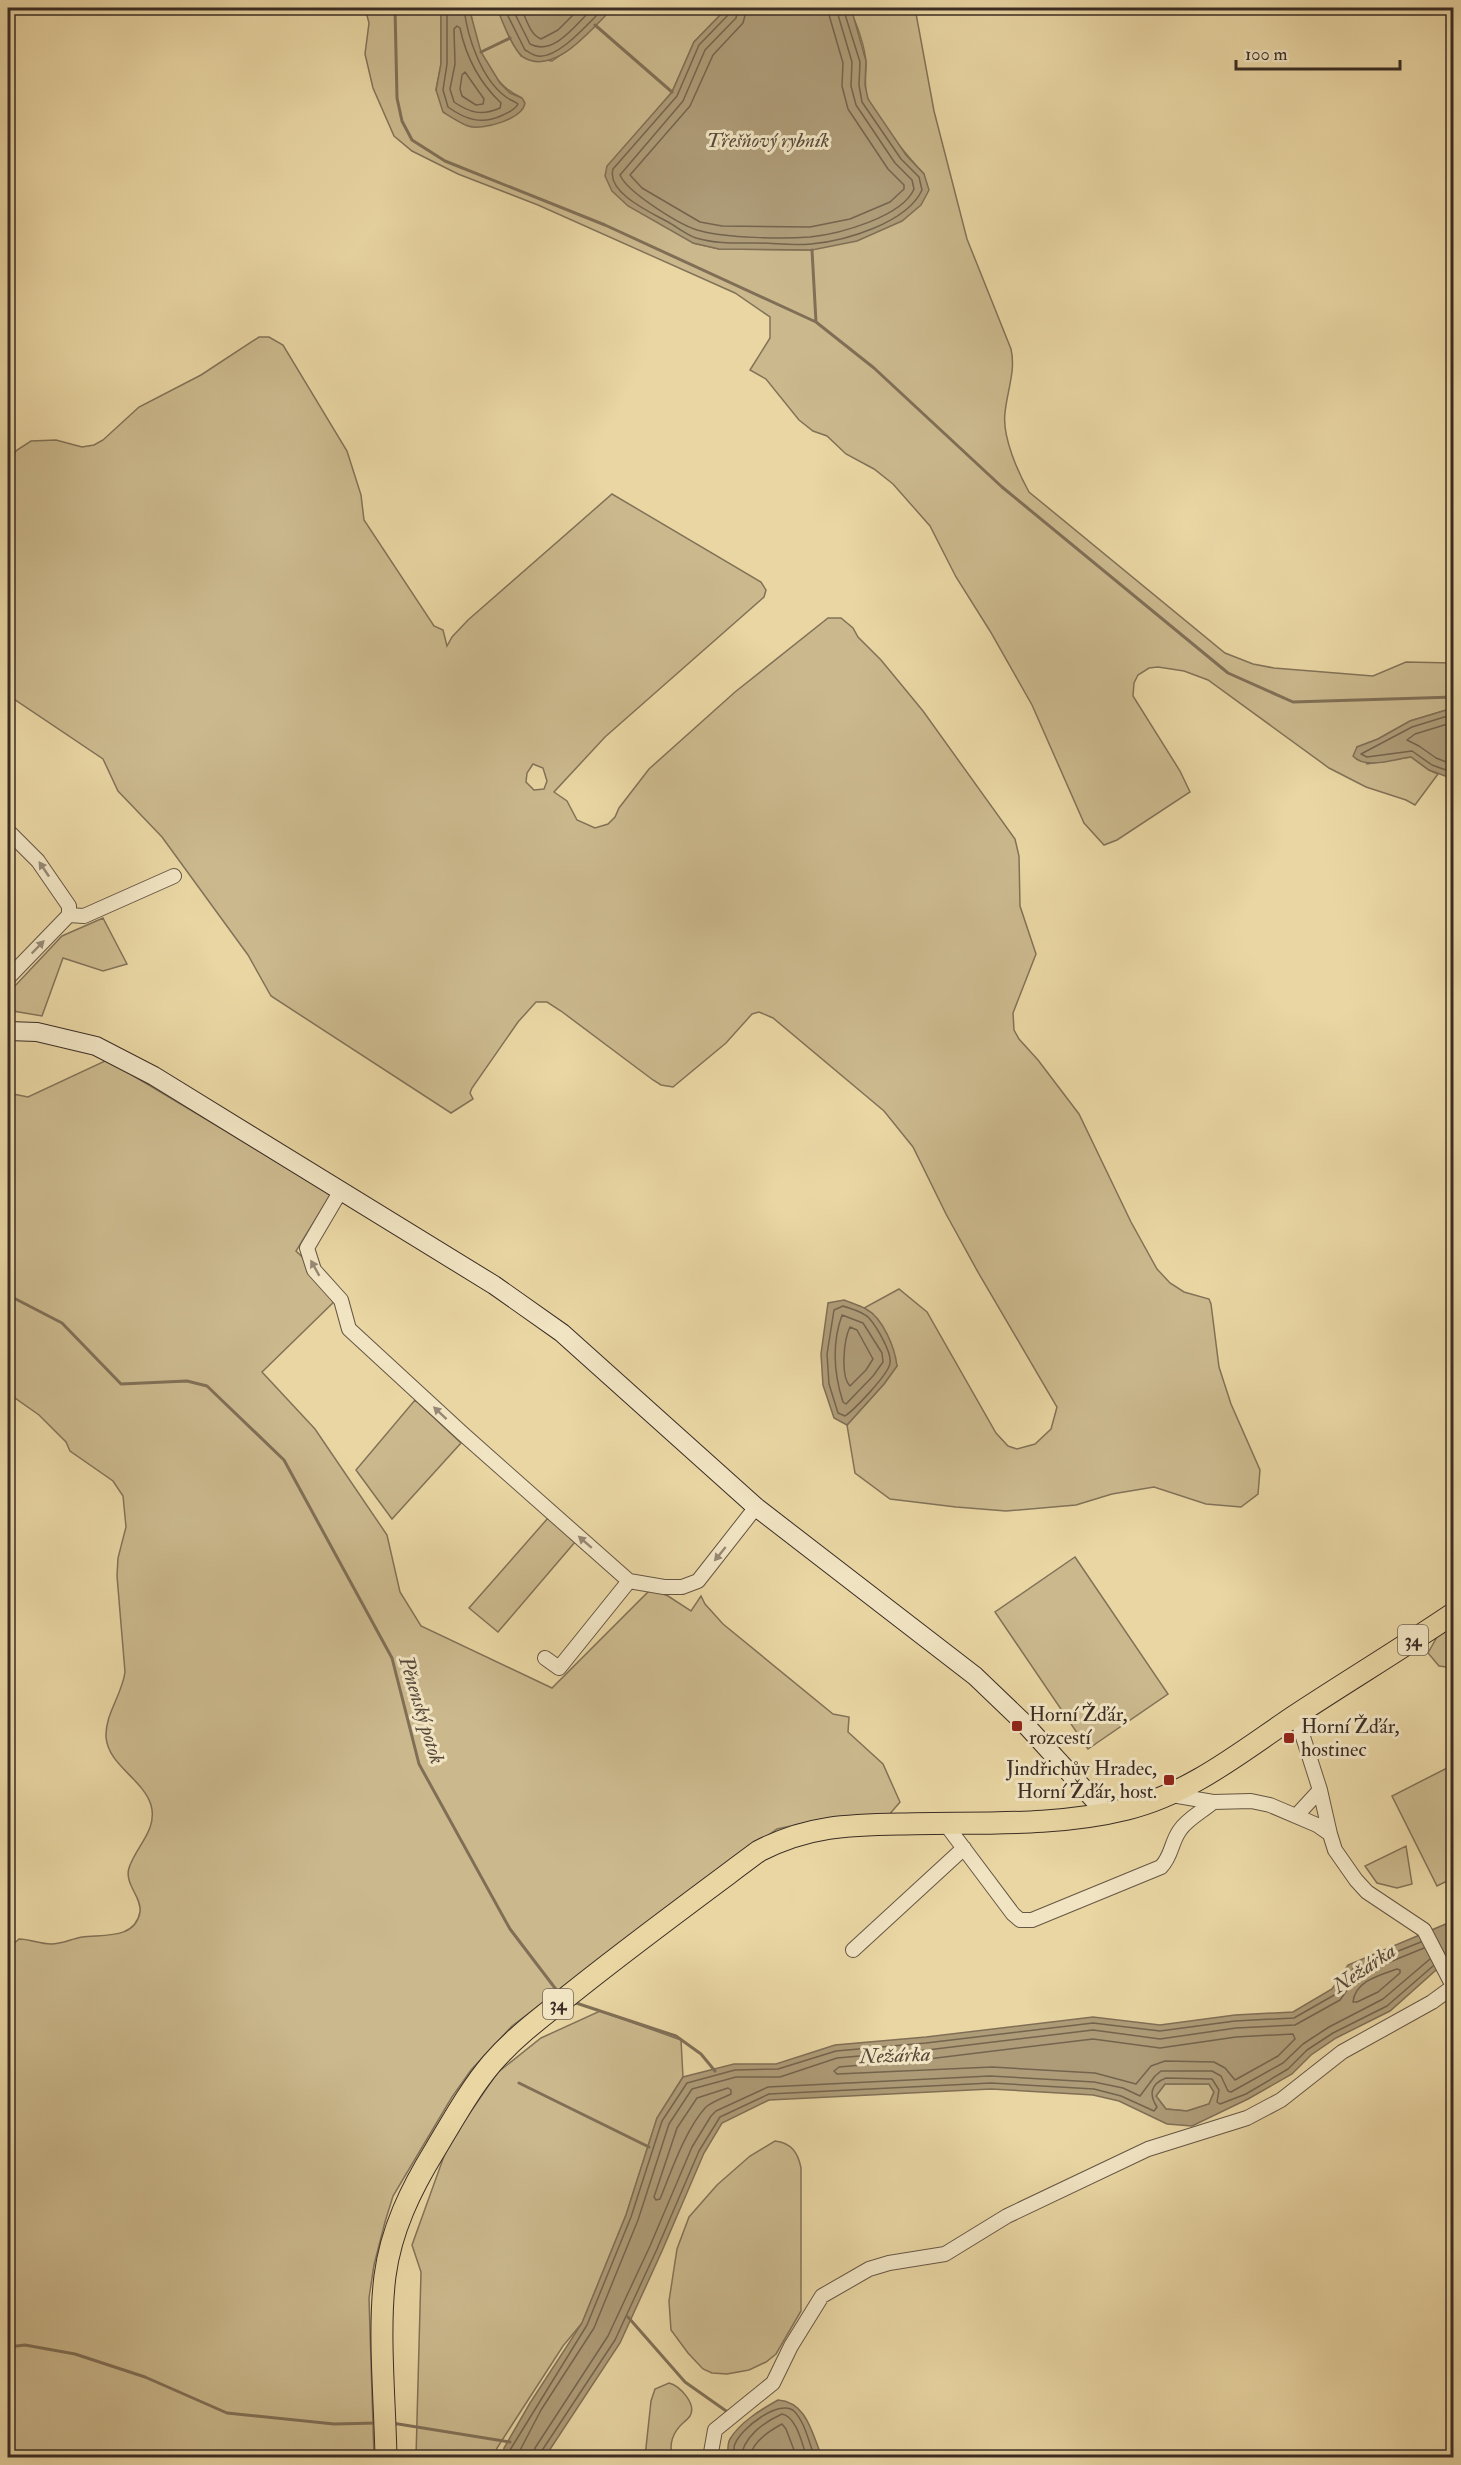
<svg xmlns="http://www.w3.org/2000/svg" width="1461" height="2465" viewBox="0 0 1461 2465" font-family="'IM FELL Double Pica',serif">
<rect width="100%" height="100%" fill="#e9d6a3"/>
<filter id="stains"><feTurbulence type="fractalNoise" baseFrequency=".00333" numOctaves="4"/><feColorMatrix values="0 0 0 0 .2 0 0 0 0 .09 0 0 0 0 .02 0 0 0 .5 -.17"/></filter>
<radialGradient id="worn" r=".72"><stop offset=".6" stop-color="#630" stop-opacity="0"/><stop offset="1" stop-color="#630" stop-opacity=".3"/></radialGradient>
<path fill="#cbb98d" stroke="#827258" stroke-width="1.5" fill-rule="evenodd" d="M 365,8 L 441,8 L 441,64 L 436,90 L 522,98 C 499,88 483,63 476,40 C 473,29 473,18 469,8 L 497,8 L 510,38 L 521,56 L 552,61 L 572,47 L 613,8 L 727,8 L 694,42 L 672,92 L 648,121 L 693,243 L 719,249 L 812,250 L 924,174 C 910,159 872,114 867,96 C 864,85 866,75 866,64 C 866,50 856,19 848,8 L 915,8 L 934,111 L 967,239 L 1011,349 C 1016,371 1007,391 1005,413 C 1002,437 1018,472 1029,492 L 1225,653 L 1253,664 L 1274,668 L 1373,676 L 1406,662 L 1453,663 L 1453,708 L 1410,721 L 1378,739 L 1357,747 L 1367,764 L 1411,757 L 1429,770 L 1438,774 L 1415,805 L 1406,800 L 1366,787 L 1329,768 L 1208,680 L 1184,671 L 1158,667 L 1149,668 L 1138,675 L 1134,683 L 1133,696 L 1180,771 L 1190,792 L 1117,840 L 1104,845 L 1084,823 L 1032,705 L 990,631 L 956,577 L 930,526 L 893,484 L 874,469 L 846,454 L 827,436 L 813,431 L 799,420 L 766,379 L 750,370 L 770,338 L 770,317 L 735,293 L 538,205 L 458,174 L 412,151 L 394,136 L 373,88 L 365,54 L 369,23 Z
M 259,337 L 269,337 L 283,345 L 347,451 L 361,495 L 364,520 L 434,626 L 443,630 L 447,646 L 452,637 L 468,620 L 612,494 L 761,582 L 766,590 L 764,597 L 605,737 L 554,792 L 567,801 L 577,820 L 595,828 L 608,824 L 615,817 L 619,808 L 649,769 L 735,692 L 828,618 L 841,618 L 853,628 L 858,637 L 881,660 L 923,711 L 1015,839 L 1019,856 L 1020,906 L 1036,954 L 1013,1013 L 1014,1030 L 1019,1039 L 1038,1060 L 1079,1114 L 1131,1222 L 1157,1269 L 1170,1283 L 1184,1292 L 1209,1299 L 1211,1304 L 1219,1367 L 1231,1404 L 1260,1470 L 1258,1494 L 1241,1507 L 1206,1504 L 1154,1487 L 1112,1494 L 1076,1505 L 1006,1511 L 956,1507 L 890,1499 L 855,1473 L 847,1425 L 884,1384 L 897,1366 L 873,1314 L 864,1308 L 899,1289 L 927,1312 L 996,1433 L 1008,1446 L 1017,1449 L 1035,1444 L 1051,1429 L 1057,1407 L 979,1274 L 946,1214 L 913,1147 L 884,1111 L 773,1018 L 759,1012 L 752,1014 L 726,1043 L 673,1087 L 661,1085 L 653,1080 L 561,1011 L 547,1002 L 536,1002 L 518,1022 L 472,1088 L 470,1093 L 473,1099 L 451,1113 L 271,996 L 248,955 L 162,837 L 118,791 L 103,759 L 8,695 L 8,460 L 17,450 L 31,441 L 56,440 L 82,447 L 94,445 L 103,440 L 139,407 L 201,375 ZM 533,764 L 543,768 L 547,781 L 544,789 L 534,790 L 526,782 L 527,773 Z
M 103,918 L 127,964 L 103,971 L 63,958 L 42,1016 L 13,1011 L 10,1002 L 13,988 L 62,936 Z
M 107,1060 L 331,1194 L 296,1251 L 342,1294 L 262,1372 L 315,1429 L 387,1535 L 400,1592 L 421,1626 L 552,1688 L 651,1589 L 668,1596 L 691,1611 L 701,1596 L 705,1604 L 723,1624 L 833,1714 L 849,1717 L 848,1732 L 883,1764 L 900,1802 L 888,1816 L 813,1821 L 777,1829 L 705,1880 L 512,2026 L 471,2070 L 452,2097 L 393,2196 L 385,2222 L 374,2265 L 369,2298 L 374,2457 L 8,2458 L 8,1972 L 10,1947 L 19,1939 C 30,1939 40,1944 51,1944 C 62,1944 71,1939 82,1937 C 102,1934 135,1940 140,1912 C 142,1897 124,1884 129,1868 C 136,1846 158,1830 151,1805 C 143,1779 108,1765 106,1737 C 105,1714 122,1695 125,1672 L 117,1576 L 118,1558 L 126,1527 L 123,1496 L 113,1481 L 70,1451 L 66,1442 L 39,1415 L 8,1393 L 8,1093 L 28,1097 Z
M 415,1400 L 461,1443 L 392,1519 L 356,1470 Z
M 548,1518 L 575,1542 L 498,1632 L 469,1608 Z
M 1075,1557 L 1168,1694 L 1088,1749 L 995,1612 Z
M 1453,1626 L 1453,1668 L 1439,1666 L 1428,1653 L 1437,1637 Z
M 1453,1765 L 1453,1878 L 1437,1886 L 1392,1796 Z
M 1406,1846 L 1412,1884 L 1397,1888 L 1377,1883 L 1365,1866 Z
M 600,2011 L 681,2040 L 683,2077 L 657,2118 L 626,2215 L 582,2323 L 563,2346 L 497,2448 L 494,2457 L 416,2457 L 421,2272 L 412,2245 L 448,2145 L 497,2073 L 541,2038 Z
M 1165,2084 L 1209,2084 L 1214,2092 L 1209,2104 L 1187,2111 L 1166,2109 L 1156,2096 Z
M 775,2141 C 791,2143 798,2152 801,2168 L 801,2311 L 776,2354 L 766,2362 L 749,2370 L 727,2374 L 712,2373 L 703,2369 L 688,2353 L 671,2330 L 669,2301 L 677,2249 L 689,2217 L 717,2185 L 750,2156 Z
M 669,2383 C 680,2386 697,2404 690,2416 C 688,2419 685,2421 683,2423 C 673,2432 668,2445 673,2457 L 645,2457 L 651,2401 L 655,2389 Z"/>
<path fill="#ae9c78" stroke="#806f56" stroke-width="1.5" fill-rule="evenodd" d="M 441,8 L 469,8 L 481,52 L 500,83 L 510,93 L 522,98 L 525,103 C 523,119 482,131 468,126 C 460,123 451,117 443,112 L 436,90 L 441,64 Z
M 497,8 L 613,8 C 592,28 555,77 523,57 C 512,49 502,20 497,8 Z
M 727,8 L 848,8 L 853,15 L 866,61 L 865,85 L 868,99 L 906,155 L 924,174 L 929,190 L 921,205 L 902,221 L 857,241 L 812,250 L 719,249 L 693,243 L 628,206 L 612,191 L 605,176 L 607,166 L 672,92 L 694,42 Z
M 1453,708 L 1453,779 L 1429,770 L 1411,757 C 1394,759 1365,770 1353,756 L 1357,747 L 1378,739 L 1410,721 Z
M 844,1300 C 851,1303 859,1305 866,1309 C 883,1318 895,1348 897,1366 L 884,1384 L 847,1425 L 834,1418 L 823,1385 L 821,1354 L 828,1303 Z
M 1453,1921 L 1453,1955 L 1390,2011 L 1336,2038 L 1311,2055 L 1292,2074 L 1248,2099 L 1192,2126 L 1167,2124 L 1119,2101 L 1093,2095 L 991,2089 L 769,2100 L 722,2123 L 704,2153 L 662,2251 L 620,2343 L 545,2457 L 502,2458 L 504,2448 L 530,2403 L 582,2323 L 626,2215 L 657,2118 L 683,2077 L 734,2064 L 776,2064 L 835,2045 L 926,2037 L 1093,2017 L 1160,2025 L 1235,2015 L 1293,2012 L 1332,1989 L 1348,1965 ZM 1165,2084 L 1209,2084 L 1214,2092 L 1209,2104 L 1187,2111 L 1166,2109 L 1156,2096 Z
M 778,2400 C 807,2402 812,2434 822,2457 L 728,2457 C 728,2452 727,2444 730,2439 C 740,2422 762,2409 778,2400 Z"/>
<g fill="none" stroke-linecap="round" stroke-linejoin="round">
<path stroke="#74644e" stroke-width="1.5" d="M 447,8 L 447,64 L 443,90 L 448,107 C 466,120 482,125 503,115 C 509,112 515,110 518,104 C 514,101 510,100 506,97 C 481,79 467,36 464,8
M 504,8 L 525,50 C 529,52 534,56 538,56 C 559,59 590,21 604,8
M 512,8 L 530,44 C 554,57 577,23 593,8
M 521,8 C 526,18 530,35 541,39 L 558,30 L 580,8
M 731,8 L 729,14 L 699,45 L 677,96 L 613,169 C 606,193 652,213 668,222 C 677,227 687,235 696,238 C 716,244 736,243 756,243 C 774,243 793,246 811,244 C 845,241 907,223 922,190 L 919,177 L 901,159 L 862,102 L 859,85 L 860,62 L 843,8
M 738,8 L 736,18 L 705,50 L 683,101 L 620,175 C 627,192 682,227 701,231 C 727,238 782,239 810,237 C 839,234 902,217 914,189 L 912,180 L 895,163 L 856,105 L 851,86 L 852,62 L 836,8
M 747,8 L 743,23 L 713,55 L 690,106 L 630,175 L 642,188 L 700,222 L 722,226 L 810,227 L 850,219 L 890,202 L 904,189 L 904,185 L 888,169 L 848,109 L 842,86 L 843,63 L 827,8
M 457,26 L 460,28 C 466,57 480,83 501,103 L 500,108 C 482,116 470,113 454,102 L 450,89 L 455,64 L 454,29 Z
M 465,72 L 484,99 L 483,104 L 476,105 L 462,96 L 460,89 L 462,75 Z
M 1454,714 L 1412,727 L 1361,754 L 1367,757 L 1412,751 L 1432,765 L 1454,773
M 1454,722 L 1415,734 L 1407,740 L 1419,746 L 1436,758 L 1454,765
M 843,1306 C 851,1309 862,1311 869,1318 C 876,1326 892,1352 890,1363 C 889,1374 854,1410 845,1416 L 838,1413 L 829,1384 L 827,1354 L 834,1310 Z
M 842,1315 L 863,1323 L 882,1353 L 883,1362 L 873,1376 L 846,1404 L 843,1402 C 834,1374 832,1343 842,1315 Z
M 850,1327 L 857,1330 L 873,1359 L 866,1370 L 850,1386 C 840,1376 844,1339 850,1327 Z
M 1397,1969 L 1400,1970 L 1400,1973 L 1378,1992 L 1357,2002 L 1353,2002 C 1355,1981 1380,1975 1397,1969 Z
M 1293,2034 L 1295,2039 L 1278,2056 L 1235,2080 L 1225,2068 L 1214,2062 L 1165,2061 L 1151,2066 L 1136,2084 L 1095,2073 L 992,2067 L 837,2074 L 834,2071 L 839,2067 L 928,2059 L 1093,2039 L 1160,2048 L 1236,2037 Z
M 728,2088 L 731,2090 L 731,2094 C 723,2098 713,2101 706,2107 C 686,2128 671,2172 660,2199 L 656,2200 L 654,2197 L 677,2128 L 697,2098 Z
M 508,2458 L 510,2450 L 587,2325 L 631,2217 L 662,2121 L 687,2083 L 735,2070 L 778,2069 L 836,2051 L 926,2043 L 1093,2023 L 1160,2031 L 1235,2021 L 1294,2018 L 1336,1994 L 1353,1969 L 1421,1942
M 516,2458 L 541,2410 L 594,2328 L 638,2220 L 669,2124 L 692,2089 L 736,2077 L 780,2077 L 837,2058 L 927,2050 L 1093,2030 L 1160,2039 L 1236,2028 L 1295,2025 L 1340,2000 L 1358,1975 L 1424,1948
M 533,2458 L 535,2448 L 608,2336 L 650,2246 L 692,2147 L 711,2116 L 716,2111 L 768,2087 L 990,2076 L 1094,2082 L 1123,2088 L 1140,2096 L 1155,2076 L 1161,2071 L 1212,2071 L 1221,2076 L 1228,2091 L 1231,2092 L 1283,2063 L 1303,2044 L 1329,2027 L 1383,1999 L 1430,1959
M 540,2458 L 541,2452 L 615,2340 L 657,2249 L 699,2151 L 720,2117 L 769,2094 L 991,2083 L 1094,2089 L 1121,2096 L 1154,2111 L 1157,2107 C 1149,2095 1150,2084 1166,2078 L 1212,2079 L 1219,2090 L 1217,2102 L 1220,2104 L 1246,2094 L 1288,2069 L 1307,2050 L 1333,2033 L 1387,2006 L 1433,1966
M 734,2458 C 734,2453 733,2447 735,2444 C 740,2429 780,2398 794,2411 C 805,2422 809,2443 815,2458
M 741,2458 C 743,2437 764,2422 782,2414 C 797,2417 802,2444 807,2458
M 750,2458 C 751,2443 769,2431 782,2424 L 786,2429 L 797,2458"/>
<path stroke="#806f56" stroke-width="3" d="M 395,8 L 397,98 L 402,121 L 412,140 L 445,161 L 605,225 L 816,322 L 874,368 L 1002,487 L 1228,673 L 1293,702 L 1454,697
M 595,25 L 672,92
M 481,52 L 510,38
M 812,250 L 816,322
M 8,1295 L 62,1323 L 121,1384 L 187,1381 L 207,1386 L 284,1460 L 392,1658 L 419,1764 L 510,1929 L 558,1992
M 573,2002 L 676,2036 L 701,2054 L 715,2071
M 519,2083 L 649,2147
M 628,2317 L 685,2382 L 729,2413
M 8,2347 L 25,2345 L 75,2354 L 145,2377 L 227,2413 L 334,2424 L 377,2423
M 392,2423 L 510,2442"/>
<defs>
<path id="street" d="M 8,831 L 38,861 L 69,906 L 69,915 L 8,978
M 69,915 L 84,916 L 174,876
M 340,1192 L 307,1248 L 314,1270 L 341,1300 L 349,1329 L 463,1434 L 629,1581 L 664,1587 L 682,1587 L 698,1581 L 756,1507
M 545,1658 L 559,1668 L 629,1581
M 1296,1715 L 1320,1790 L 1330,1834
M 1172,1795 L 1213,1802 L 1251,1801 L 1270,1805 L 1317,1825 L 1330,1834 L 1335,1850 L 1356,1880 L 1367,1892 L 1424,1930 L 1454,1988
M 1297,1815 L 1320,1790
M 944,1822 L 1013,1914 L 1020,1920 L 1032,1920 L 1161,1867 C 1172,1856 1171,1842 1180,1830 C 1187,1819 1203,1811 1213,1802
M 853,1950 L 964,1848
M 710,2458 L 715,2430 L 773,2383 L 791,2346 L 822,2296 L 869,2269 L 889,2263 L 945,2254 L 1007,2216 L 1148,2149 L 1247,2118 L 1281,2100 L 1342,2052 L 1432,2002 L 1454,1986"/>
<path id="secondary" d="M 8,1031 L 37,1032 L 96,1046 L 154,1076 L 494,1285 L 562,1333 L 756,1507 L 975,1676 L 1023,1722 L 1106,1813"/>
<path id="primary" d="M 386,2458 C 385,2400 378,2332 385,2276 C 391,2230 411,2189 435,2150 C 453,2120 470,2089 492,2063 C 518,2033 551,2010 582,1985 C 640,1939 700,1895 759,1851 C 810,1825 850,1825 905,1824 C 978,1822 1055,1827 1127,1809 C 1189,1794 1241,1752 1293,1717 C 1346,1682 1401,1649 1454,1613"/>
</defs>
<use href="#street" stroke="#665644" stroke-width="16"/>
<use href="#secondary" stroke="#3a2c24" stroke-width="20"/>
<use href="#primary" stroke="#3a2c24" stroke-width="23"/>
<use href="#street" stroke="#f1e4c3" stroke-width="14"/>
<use href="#secondary" stroke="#f1e4c3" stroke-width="18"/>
<use href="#primary" stroke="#e9d6a3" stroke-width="21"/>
</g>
<defs><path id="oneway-solid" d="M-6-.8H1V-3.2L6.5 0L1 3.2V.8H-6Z" transform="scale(1.5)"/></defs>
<g fill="#968874">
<use href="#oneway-solid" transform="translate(44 869) rotate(-124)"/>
<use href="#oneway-solid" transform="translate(38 947) rotate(-46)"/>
<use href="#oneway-solid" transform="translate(315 1268) rotate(-119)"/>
<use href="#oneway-solid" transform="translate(440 1413) rotate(-137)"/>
<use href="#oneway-solid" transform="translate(585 1542) rotate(-139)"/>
<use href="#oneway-solid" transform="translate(720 1554) rotate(129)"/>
</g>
<g fill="#8f2418" stroke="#f1e4c3" stroke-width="2">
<rect x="1011" y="1720" width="12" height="12" rx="3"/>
<rect x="1283" y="1732" width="12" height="12" rx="3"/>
<rect x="1163" y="1774" width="12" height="12" rx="3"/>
</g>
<g text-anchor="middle" stroke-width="6" stroke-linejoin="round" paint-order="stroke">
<g fill="#f1e4c3" stroke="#716354" stroke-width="1.5">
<rect x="1398" y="1625" width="30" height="30" rx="4.5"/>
<rect x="543" y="1989" width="30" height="30" rx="4.5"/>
</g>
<g font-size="18" font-weight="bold" fill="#3a2c24">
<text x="1413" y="1646">34</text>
<text x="558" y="2010">34</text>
</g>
<g font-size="20" fill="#3a2c24" stroke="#f1e4c3" text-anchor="start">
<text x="1029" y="1721">Horní Žďár,<tspan x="1029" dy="23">rozcestí</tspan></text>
<text x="1301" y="1733">Horní Žďár,<tspan x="1301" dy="23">hostinec</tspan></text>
<text x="1157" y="1775" text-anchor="end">Jindřichův Hradec,<tspan x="1157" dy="23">Horní Žďár, host.</tspan></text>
</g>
<g font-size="21" font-style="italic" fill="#574839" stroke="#f1e4c3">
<text x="768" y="147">Třešňový rybník</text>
<text transform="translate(422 1710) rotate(73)" y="7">Pěnenský potok</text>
<text transform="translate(1364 1968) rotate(-34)" y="7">Nežárka</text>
<text transform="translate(895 2055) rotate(-2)" y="7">Nežárka</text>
</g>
</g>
<rect width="1461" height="2465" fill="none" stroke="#e9d6a3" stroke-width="30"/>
<rect x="9" y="9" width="1443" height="2447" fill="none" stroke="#3a2c24" stroke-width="3"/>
<rect x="15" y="15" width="1431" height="2435" fill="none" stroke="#3a2c24" stroke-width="1.5"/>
<path d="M1236 60v9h164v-9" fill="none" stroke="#3a2c24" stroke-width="3"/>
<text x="1245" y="60" font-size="18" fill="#3a2c24" stroke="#f1e4c3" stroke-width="4.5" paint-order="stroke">100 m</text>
<rect width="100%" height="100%" filter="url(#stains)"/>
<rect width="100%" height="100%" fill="url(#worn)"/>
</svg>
